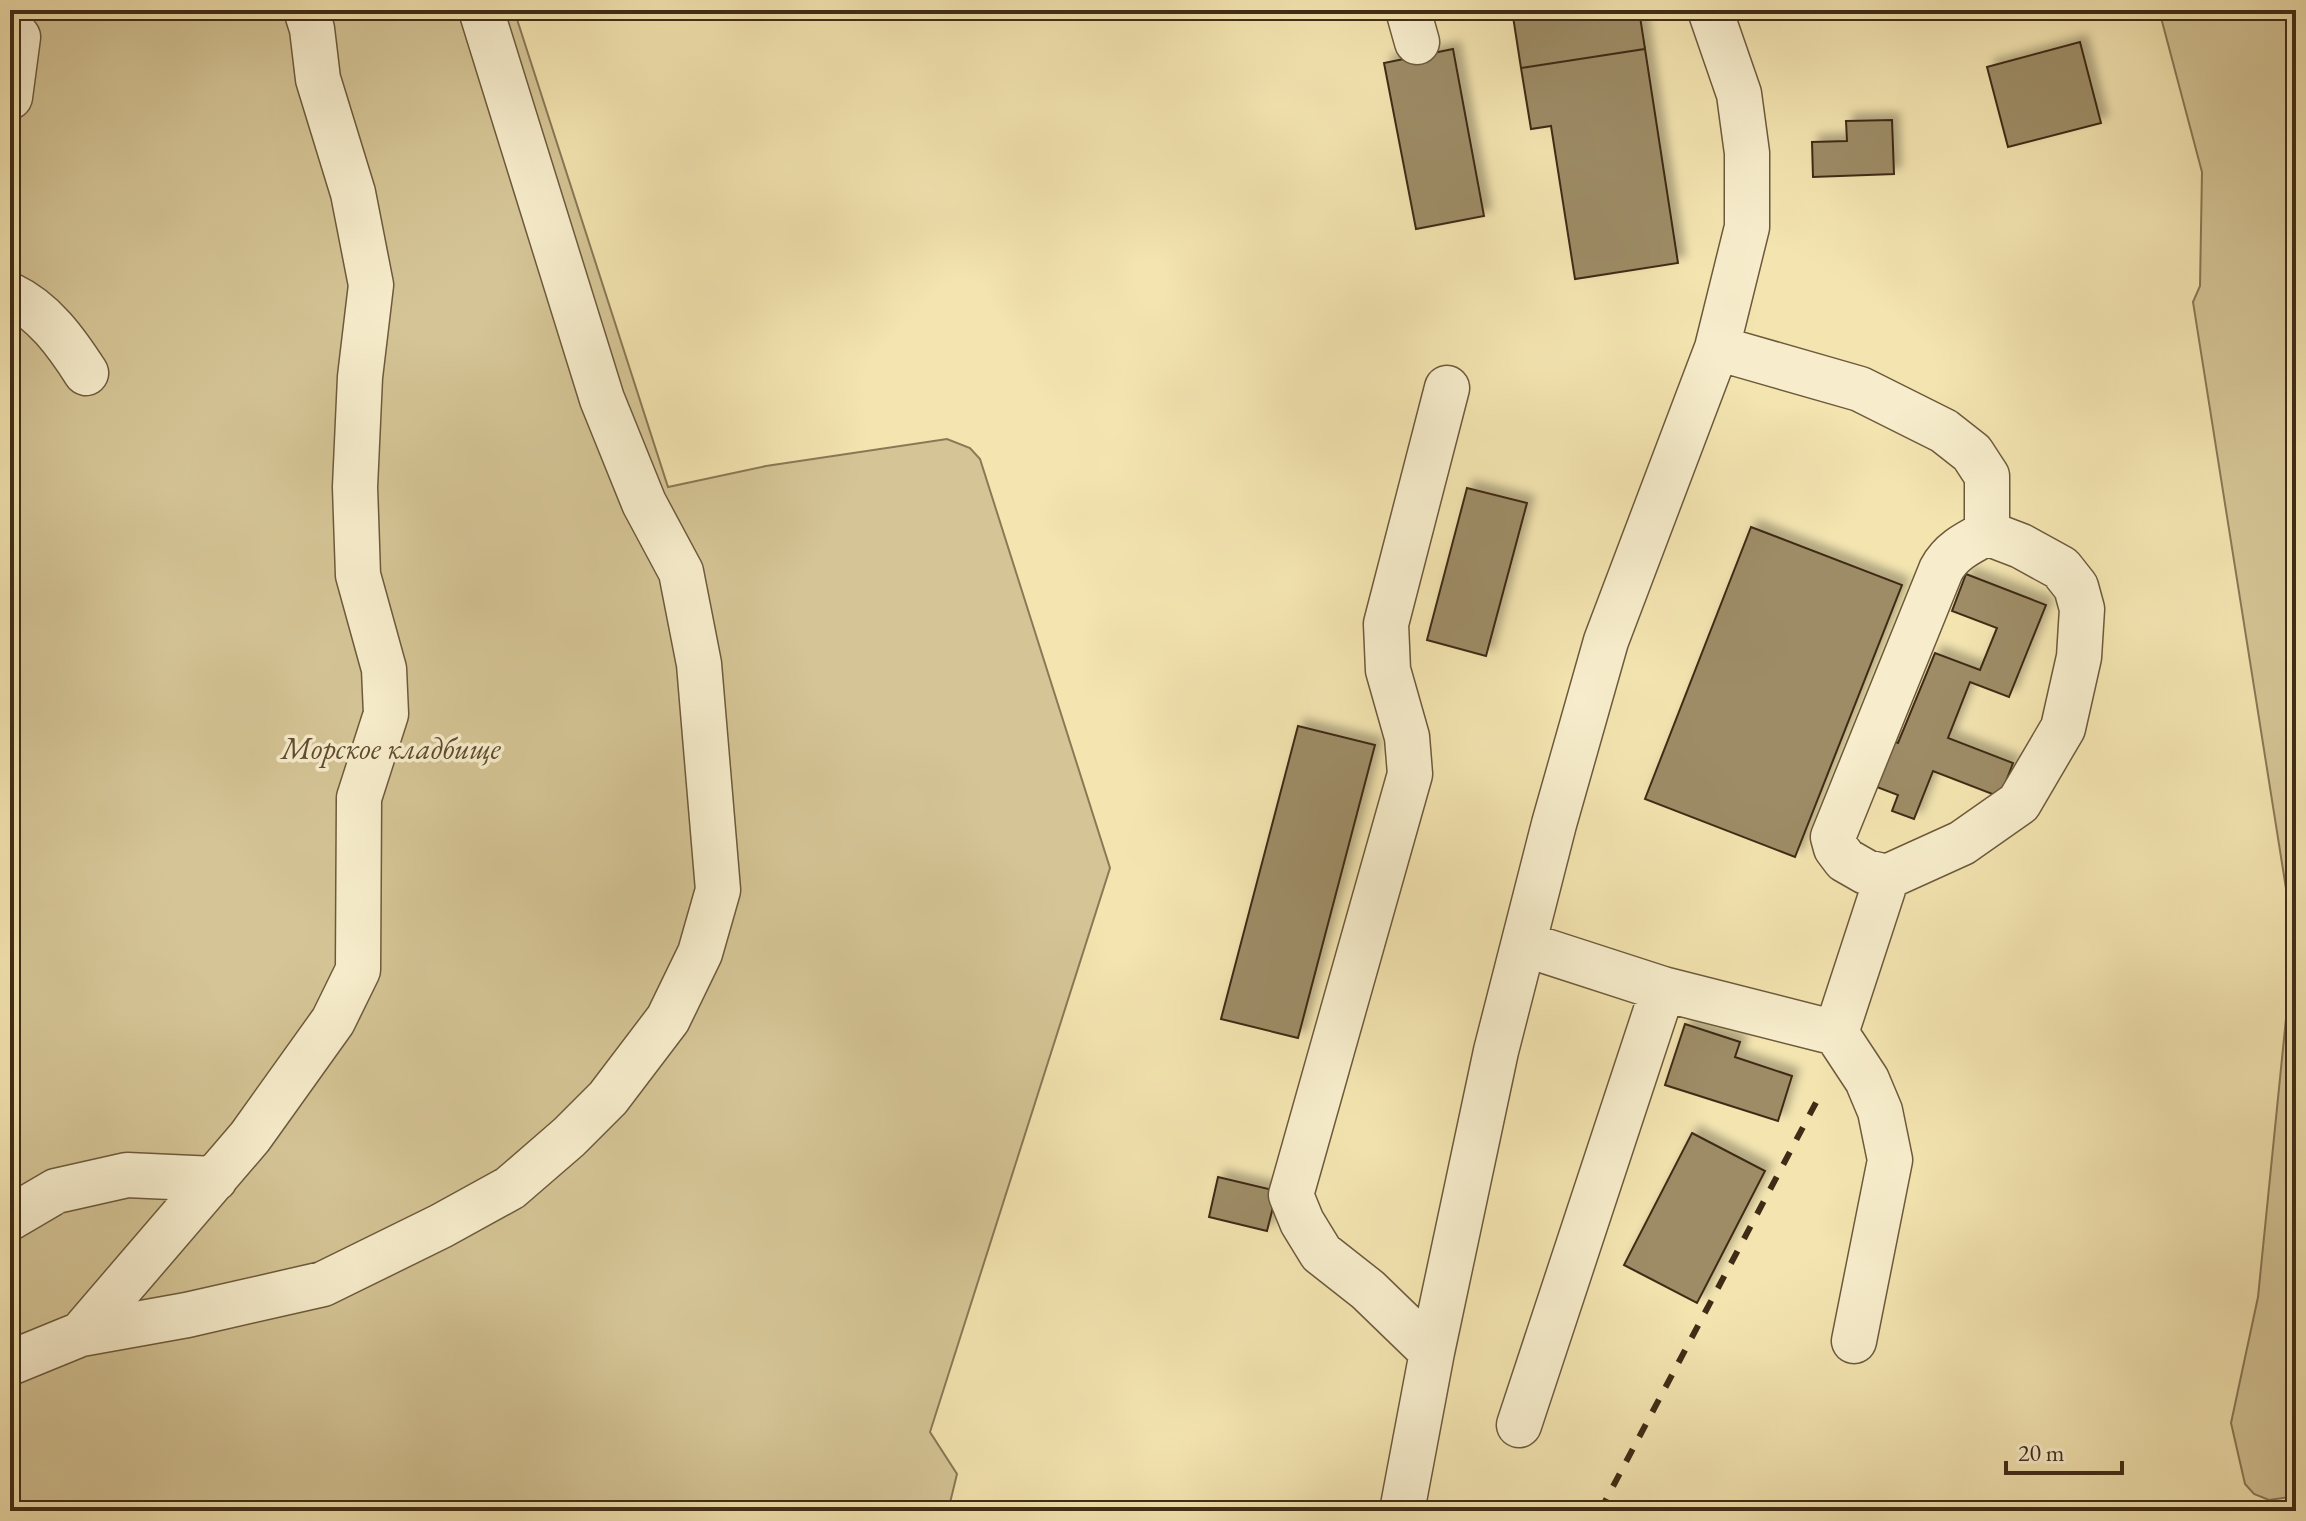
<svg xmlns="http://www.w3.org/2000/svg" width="2306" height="1521" viewBox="0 0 2306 1521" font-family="'EB Garamond',serif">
<defs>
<filter id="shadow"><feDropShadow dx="7" dy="-7" stdDeviation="4" flood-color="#0004"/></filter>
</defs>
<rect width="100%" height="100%" fill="#f3e4b0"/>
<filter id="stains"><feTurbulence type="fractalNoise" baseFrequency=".0025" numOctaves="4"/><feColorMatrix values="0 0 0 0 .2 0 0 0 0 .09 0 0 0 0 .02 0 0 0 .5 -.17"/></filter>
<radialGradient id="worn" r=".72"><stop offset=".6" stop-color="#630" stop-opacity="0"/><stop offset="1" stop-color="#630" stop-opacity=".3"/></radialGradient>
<path fill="#d5c596" stroke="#8a7856" stroke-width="2" d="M 10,10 L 514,10 L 668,487 L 766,466 L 947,439 L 970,448 L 980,459 L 1110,868 L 930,1432 L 957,1474 L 948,1511 L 10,1511 Z
M 2159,10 L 2296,10 L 2296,1496 L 2269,1500 L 2254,1494 L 2245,1484 L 2231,1423 L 2258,1297 L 2294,939 L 2193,302 L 2200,286 L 2202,172 Z"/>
<path fill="#9d8c66" stroke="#402c16" stroke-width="2" filter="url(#shadow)" d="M 615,10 L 658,10 L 617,19 Z
M 1512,10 L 1639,10 L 1645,49 L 1521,68 Z
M 2080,42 L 2101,123 L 2008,147 L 1987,67 Z
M 1453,49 L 1484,216 L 1416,229 L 1384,63 Z
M 1645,49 L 1678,263 L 1575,279 L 1551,126 L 1531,129 L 1521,68 Z
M 1892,120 L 1894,174 L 1813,177 L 1812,142 L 1847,141 L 1846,121 Z
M 1467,488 L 1527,503 L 1486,656 L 1427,640 Z
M 1751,527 L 1902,585 L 1795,857 L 1645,799 Z
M 1966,574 L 2046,605 L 2009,697 L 1970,682 L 1948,738 L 2013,763 L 2000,797 L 1933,771 L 1914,819 L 1892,811 L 1898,795 L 1869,784 L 1888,739 L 1898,743 L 1935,653 L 1980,670 L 1997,628 L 1952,611 Z
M 1298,726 L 1375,745 L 1298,1038 L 1221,1019 Z
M 1685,1024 L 1740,1042 L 1735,1057 L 1792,1076 L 1778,1121 L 1665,1085 Z
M 1692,1133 L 1765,1171 L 1697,1303 L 1624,1265 Z
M 1218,1177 L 1277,1191 L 1267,1231 L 1209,1217 Z"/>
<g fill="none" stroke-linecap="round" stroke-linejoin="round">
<defs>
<path id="minor" d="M 1408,10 L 1417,42
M 10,97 L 18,37
M 10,295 C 44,311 66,342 86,373
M 1717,348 L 1860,389 L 1944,431 L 1972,453 L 1987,476 L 1987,533 L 2021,546 L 2061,568 L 2076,587 L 2082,609 L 2079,657 L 2063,728 L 2019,803 L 1962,843 L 1887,877 L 1866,872 L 1845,860 L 1836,848 L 1833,837 L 1941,570 C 1951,551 1968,543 1987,533
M 1524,944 L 1663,989 L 1836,1033 L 1867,1080 L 1880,1111 L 1890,1160 L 1854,1341
M 1836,1033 L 1887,877
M 10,1218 L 56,1191 L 127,1175 L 215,1179
M 81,1334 L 250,1137 L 333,1021 L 358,970 L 359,798 L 386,714 L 384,669 L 358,575 L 355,487 L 360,377 L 371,285 L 353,193 L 318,79 L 312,29 L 306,10
M 1432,1352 L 1368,1290 L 1321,1253 L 1302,1222 L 1291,1195 L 1410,774 L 1407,737 L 1388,670 L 1386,624 L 1447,388
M 10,1363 L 81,1334 L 187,1315 L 323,1284 L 441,1226 L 510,1188 L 569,1137 L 608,1098 L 668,1019 L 700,953 L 718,890 L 699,664 L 681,572 L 644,503 L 602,399 L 481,10
M 1519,1425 L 1663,989
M 1402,1511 L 1432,1352 L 1496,1051 L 1554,824 L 1606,641 L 1717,348 L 1747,227 L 1747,153 L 1739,94 L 1710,10"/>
</defs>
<use href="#minor" stroke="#6d5a3c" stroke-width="47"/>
<use href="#minor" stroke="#f7edcc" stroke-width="44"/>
<path stroke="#402c16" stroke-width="6" stroke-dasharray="14 14" stroke-linecap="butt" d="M 1600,1511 L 1820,1095"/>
</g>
<g text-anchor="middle" stroke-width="7" stroke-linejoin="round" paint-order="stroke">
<g font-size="30" font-style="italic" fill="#5e4b30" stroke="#f7edcc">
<text x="391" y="759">Морское кладбище</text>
</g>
</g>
<rect width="2306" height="1521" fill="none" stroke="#f3e4b0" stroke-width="40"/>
<rect x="12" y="12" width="2282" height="1497" fill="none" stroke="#402c16" stroke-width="4"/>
<rect x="20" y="20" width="2266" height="1481" fill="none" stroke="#402c16" stroke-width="2"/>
<path d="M2006 1461v12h116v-12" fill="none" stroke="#402c16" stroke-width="4"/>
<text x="2018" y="1461" font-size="24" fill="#402c16" stroke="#f7edcc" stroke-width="6" paint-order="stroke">20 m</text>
<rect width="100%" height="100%" filter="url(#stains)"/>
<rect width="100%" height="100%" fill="url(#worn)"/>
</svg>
